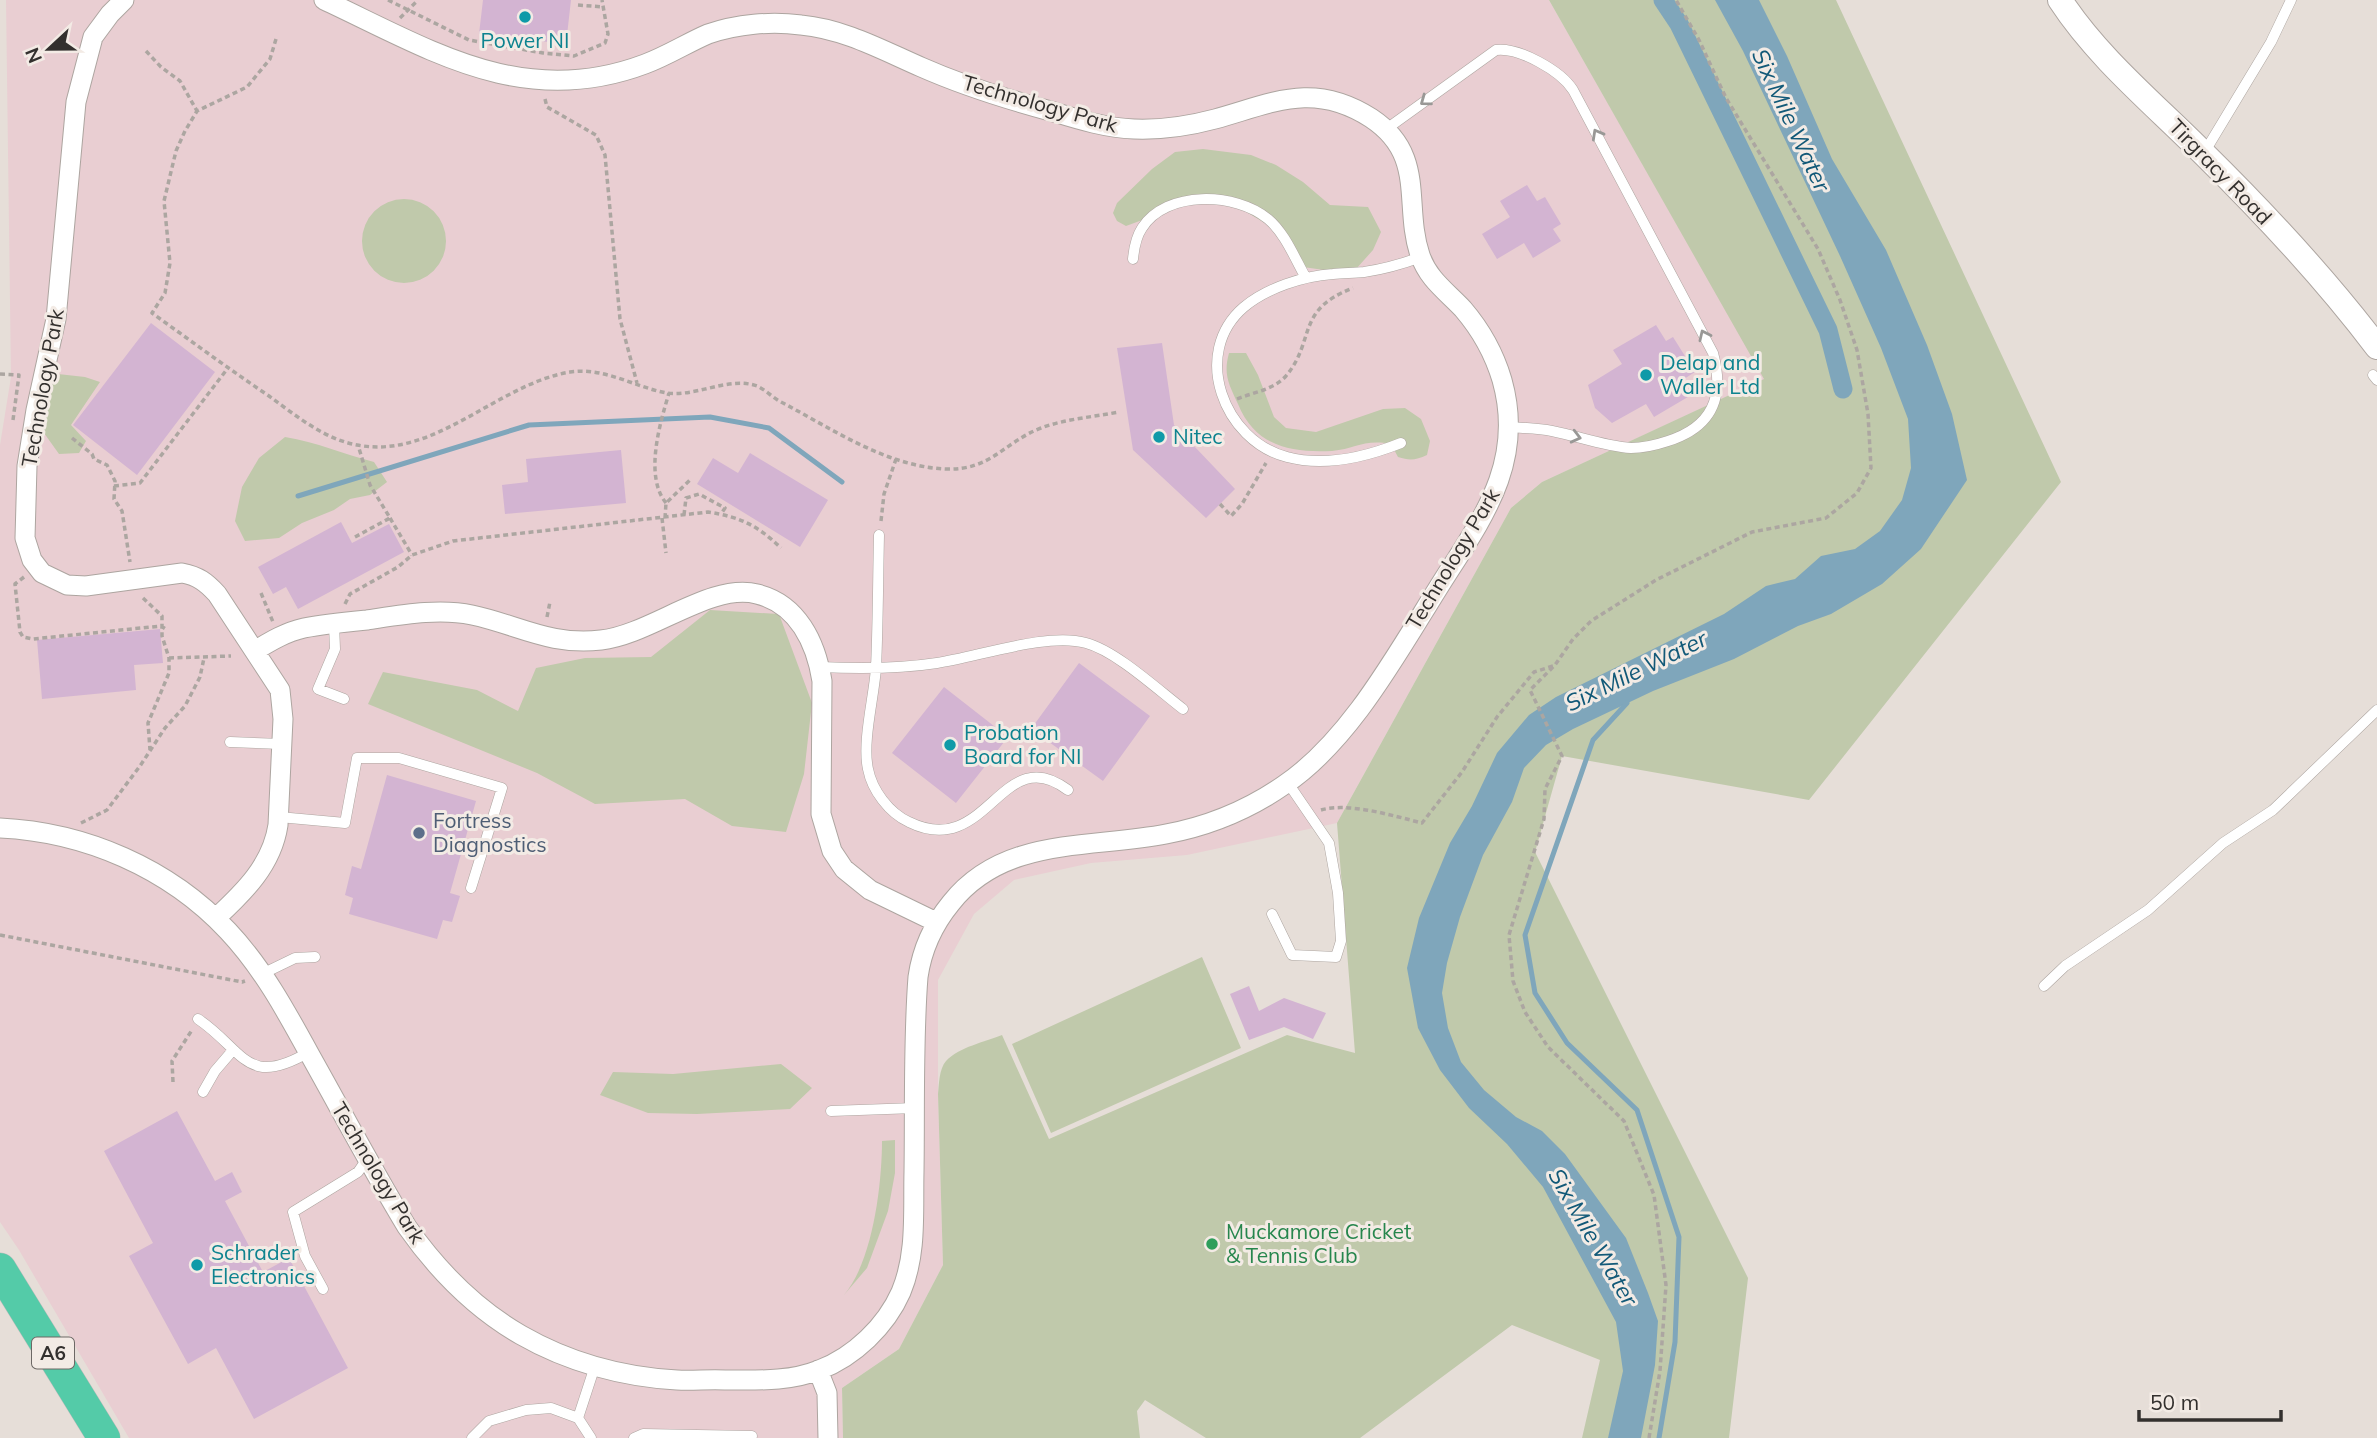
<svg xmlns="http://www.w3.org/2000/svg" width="2377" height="1438" viewBox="0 0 2377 1438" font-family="Mulish,sans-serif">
<rect width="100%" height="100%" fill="#e6ded8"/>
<path fill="#e9ced2" d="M 6,0 L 1549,0 L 1765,379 L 1542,482 L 1511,508 L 1337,823 L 1187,855 L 1091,863 L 1014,880 L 974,914 L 938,980 L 938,1094 L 943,1265 L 899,1349 L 842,1388 L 843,1438 L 129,1438 L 19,1250 L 0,1222 L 0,445 L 11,377 Z"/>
<path fill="#c0c9ab" d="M 1549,0 L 1836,0 L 2061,482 L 1809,800 L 1562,756 L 1535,852 L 1748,1278 L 1729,1438 L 1582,1438 L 1600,1360 L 1512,1325 L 1360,1438 L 1206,1438 L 1145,1400 L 1137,1411 L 1140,1438 L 843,1438 L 842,1388 L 899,1349 L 943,1265 L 938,1094 C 939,1084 939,1069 946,1061 C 959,1047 985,1042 1002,1035 L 1049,1139 L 1287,1035 L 1355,1053 L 1337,823 L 1511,508 L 1542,482 L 1764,379 Z
M 1203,149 L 1251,155 L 1276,165 L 1303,182 L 1330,205 L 1368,207 L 1381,232 L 1373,250 L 1356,269 L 1331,271 L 1303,267 L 1273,228 L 1235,205 L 1194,201 L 1126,226 L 1117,221 L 1113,213 L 1117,203 L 1152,169 L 1175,152 Z
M362 241a42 42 0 1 1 84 0a42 42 0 1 1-84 0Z
M 1229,353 L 1246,353 L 1258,375 L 1274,417 L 1286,428 L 1316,432 L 1383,409 L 1405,408 L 1421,419 L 1430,441 L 1427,455 C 1416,460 1410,461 1398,457 L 1391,444 C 1363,439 1356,449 1332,451 C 1290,453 1255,446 1238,404 C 1229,384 1223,375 1229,353 Z
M 58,374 L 85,377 L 100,382 L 71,425 L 86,441 L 79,453 L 59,454 L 39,426 L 44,397 Z
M 285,437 C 317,442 343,454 374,462 L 387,482 L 370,495 L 350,499 L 334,510 L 302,523 L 279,538 L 245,541 L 235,521 L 242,487 L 259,458 Z
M 710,610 L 779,614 L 812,703 L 804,774 L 786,832 L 732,826 L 685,799 L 595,804 L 537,773 L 368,704 L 383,672 L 477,690 L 518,711 L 536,668 L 585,658 L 651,657 Z
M 1202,957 L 1241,1048 L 1051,1133 L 1012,1044 Z
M 781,1064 L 812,1088 L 790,1109 L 697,1114 L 648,1113 L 600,1095 L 613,1072 L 673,1074 Z
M 895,1140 L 895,1173 L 888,1211 L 867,1268 L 844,1295 C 873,1261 882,1184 882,1141 Z"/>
<path fill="#7fa6bb" d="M 1715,0 L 1759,0 L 1787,56 L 1832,159 L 1886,250 L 1927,345 L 1952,414 L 1967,480 L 1921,549 L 1882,584 L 1831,614 L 1798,626 L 1734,659 L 1653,691 L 1573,729 L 1546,745 L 1524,768 L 1512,802 L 1483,855 L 1460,917 L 1447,963 L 1442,993 L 1448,1028 L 1461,1062 L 1484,1090 L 1516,1117 L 1542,1131 L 1565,1154 L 1626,1238 L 1648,1293 L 1658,1321 L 1655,1365 L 1641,1438 L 1608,1438 L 1623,1371 L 1616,1322 L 1543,1187 L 1507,1144 L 1469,1108 L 1440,1070 L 1418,1028 L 1407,968 L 1419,918 L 1450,843 L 1472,806 L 1497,753 L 1529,715 L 1556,697 L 1724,614 L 1766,586 L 1795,579 L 1821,556 L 1855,549 L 1880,531 L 1902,500 L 1911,468 L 1908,419 L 1881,348 L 1840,256 L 1743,51 Z"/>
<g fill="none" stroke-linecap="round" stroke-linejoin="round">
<path stroke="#7fa6bb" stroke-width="5" d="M 298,496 L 529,425 L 710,417 L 769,428 L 842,482
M 1627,703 L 1593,740 L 1525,935 L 1535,993 L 1567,1043 L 1637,1110 L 1679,1237 L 1675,1342 L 1659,1438"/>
<path stroke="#7fa6bb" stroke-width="19" d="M 1663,0 L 1679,24 L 1828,330 L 1843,389"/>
</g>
<path fill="#d3b4d2" d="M 483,0 L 571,0 L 566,44 L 479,34 Z
M 1527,185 L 1537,201 L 1545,197 L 1561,224 L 1553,229 L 1561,241 L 1533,258 L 1524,243 L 1497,259 L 1482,234 L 1510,217 L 1500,201 Z
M 151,323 L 215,372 L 137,475 L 73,425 Z
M 1656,325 L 1666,341 L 1673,337 L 1695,372 L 1684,379 L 1693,394 L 1654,417 L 1646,404 L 1612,423 L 1595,408 L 1588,385 L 1622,364 L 1613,350 Z
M 1162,343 L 1174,425 L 1235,489 L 1206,518 L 1133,450 L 1117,348 Z
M 621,450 L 626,503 L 505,514 L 502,485 L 528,482 L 526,459 Z
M 750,453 L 828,500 L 800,547 L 697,484 L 713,458 L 738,473 Z
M 341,522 L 352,543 L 389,524 L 404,552 L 298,609 L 286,587 L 273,594 L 258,567 Z
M 160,629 L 163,663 L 134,665 L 136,690 L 42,699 L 37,640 Z
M 1079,663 L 1150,716 L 1103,781 L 1031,729 Z
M 944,687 L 1008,737 L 956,803 L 892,753 Z
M 387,775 L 476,801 L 450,893 L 460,896 L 452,922 L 443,920 L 437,939 L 349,914 L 353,898 L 345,895 L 352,866 L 361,869 Z
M 1249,986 L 1259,1011 L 1284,998 L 1326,1013 L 1313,1039 L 1284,1027 L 1249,1040 L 1230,994 Z
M 177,1111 L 215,1181 L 232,1172 L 242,1192 L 225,1201 L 263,1272 L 289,1258 L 348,1368 L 254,1419 L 216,1348 L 188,1364 L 129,1256 L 153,1243 L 104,1151 Z"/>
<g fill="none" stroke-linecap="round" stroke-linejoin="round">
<defs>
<path id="service" d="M 1385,130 L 1496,50 C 1519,47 1561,71 1573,90 L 1713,353 C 1725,397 1712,427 1668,441 C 1656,445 1643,448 1631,448 C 1604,446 1578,436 1552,431 C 1538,428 1523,428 1509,427
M 2204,153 L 2271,42 L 2291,0
M 1133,259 C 1134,248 1136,237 1142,228 C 1166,190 1236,192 1268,219 C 1285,233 1295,259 1306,278
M 2373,375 L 2377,380
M 1401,443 C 1366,457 1325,467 1287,457 C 1224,441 1190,353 1244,307 C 1267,288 1303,276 1333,274 C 1343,273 1354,273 1364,272 C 1384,269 1402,264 1421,257
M 879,535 C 878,579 878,624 876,668 C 874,697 862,742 868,769 C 872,790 889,813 909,822 C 988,861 1001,739 1068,790
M 334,624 L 335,649 L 318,689 L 344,699
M 820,667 C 860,669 898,669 937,663 C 978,657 1047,632 1086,643 C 1116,651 1157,689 1183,709
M 230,742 L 282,744
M 279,817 L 345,823 L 357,758 L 399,758 L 502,788 L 471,888
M 1272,914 L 1292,955 L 1336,957 L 1341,941 L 1338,893 L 1329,843 L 1288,783
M 262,974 L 295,958 L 315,957
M 2044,986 L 2065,966 L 2148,910 L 2223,843 L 2273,810 L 2377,710
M 198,1019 C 244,1050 246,1089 309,1052
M 203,1092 L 215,1071 L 233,1050
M 831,1111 L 915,1108
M 323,1289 L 305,1256 L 293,1212 L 358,1172 L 367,1159
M 472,1438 L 489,1421 L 526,1410 L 551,1408 L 578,1418
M 591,1438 L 578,1418 L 595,1366
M 634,1438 L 643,1434 L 752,1436"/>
<path id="minor" d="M 124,0 L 110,14 L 93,37 L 76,102 L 56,319 L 36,410 L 27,466 L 25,538 L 32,560 L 42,573 L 67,585 L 86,586 L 182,573 C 198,576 206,582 217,594 L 280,690 L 283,719 L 278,825 C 272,865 244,892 216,918
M 256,650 C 271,641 286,632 304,628 C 324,624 346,622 367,620 C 401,615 438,608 472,615 C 519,625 550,646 601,640 C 650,635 711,582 757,594 C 798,604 816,643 822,681 L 821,814 L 832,851 L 844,869 L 870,890 L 936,922
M 0,828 C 85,832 169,868 228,931 C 262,967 286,1011 310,1055 C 342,1112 373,1171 407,1227 C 438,1271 474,1308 521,1335 C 568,1362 623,1377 677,1380 C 693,1381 709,1379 725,1380 C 756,1380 789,1382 819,1370 C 854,1357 886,1326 901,1292 C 917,1254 913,1212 914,1172 C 915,1107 913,1041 918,977 C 922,949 933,925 951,903 C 1004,836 1090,849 1166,834 C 1209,826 1248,810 1284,785 C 1353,739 1402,644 1447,574 C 1487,512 1524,458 1502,380 C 1494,353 1481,330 1463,309 C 1446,291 1428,279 1420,255 C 1403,204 1427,155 1371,118 C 1313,81 1273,103 1215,119 C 1189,126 1161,130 1134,129 C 1107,128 1080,120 1054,112 C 1009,100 964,86 921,67 C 882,50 844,29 801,25 C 771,21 737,24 708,34 C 687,43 667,56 645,64 C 523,110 431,50 324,0
M 818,1370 L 827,1393 L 828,1438"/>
<path id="tertiary" d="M 2060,0 C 2098,58 2153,103 2202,152 C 2264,213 2324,277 2377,347"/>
<path id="trunk" d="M 0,1269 L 104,1438"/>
</defs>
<use href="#service" stroke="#ada5a0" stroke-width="11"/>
<use href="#minor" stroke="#ada5a0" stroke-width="21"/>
<use href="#tertiary" stroke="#ada5a0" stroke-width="26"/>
<use href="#trunk" stroke="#bebdbc" stroke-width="33"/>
<path stroke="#aca6a1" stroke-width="3.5" stroke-dasharray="5 3.5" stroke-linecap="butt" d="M 388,0 L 469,40 L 543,53 L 574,56 L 605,43 L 608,34 L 602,0
M 578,5 L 603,7
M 400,18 L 418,0
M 276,39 L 270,59 L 247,87 L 197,111 L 185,131 L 176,151 L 164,201 L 170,263 L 165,293 L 152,313 C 191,341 229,369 269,396 C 295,415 324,439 357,445 C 435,460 497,384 570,372 C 605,367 634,387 667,393 C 697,397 729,376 757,386 C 766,390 774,399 783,403 C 834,430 886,466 945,469 C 991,471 1004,442 1041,428 C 1065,419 1093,417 1119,412
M 146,51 L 161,67 L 180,81 L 197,111
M 545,99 L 547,107 L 596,135 L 605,155 L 620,319 L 637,383
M 0,374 L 19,375 L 13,420
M 1237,399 C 1254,392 1273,390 1286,376 C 1316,340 1295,310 1353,288
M 72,438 L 92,454 L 94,459 L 107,465 L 115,481 L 114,499 L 122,511 L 130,562
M 114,486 L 140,483 L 228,368
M 666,503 C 644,476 660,423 669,393
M 1220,504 L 1231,516 L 1242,504 L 1266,463
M 684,515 L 686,498 L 699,494 L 725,508 L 721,514
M 390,518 L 412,555
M 662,518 L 666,553
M 665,518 L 666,503 L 690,480
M 881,521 L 884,494 L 896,459
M 355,537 L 390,518 L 370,485 L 358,445
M 24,577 L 15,584 L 20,632 L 23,637 L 33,639 L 161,626 L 167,630
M 261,593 L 273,622
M 143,598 L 162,616 L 162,636 L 169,658 L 169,673 L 148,723 L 150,750
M 345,604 L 350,594 L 398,567 L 412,555 L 453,541 L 708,512 C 740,517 757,525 781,548
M 547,617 L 550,602
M 169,658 L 231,656
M 1321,810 C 1349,802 1394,816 1422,823 L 1462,772 L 1497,717 L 1534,672 L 1553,666
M 81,823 L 107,810 L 140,766 L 165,728 L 185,706 L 200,677 L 204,658
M 0,935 L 242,982 L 245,981
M 173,1082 L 172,1061 L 192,1030
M 1649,1438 L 1660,1371 L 1666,1285 L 1654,1195 L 1624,1121 L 1548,1047 L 1525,1012 L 1513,981 L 1509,935 L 1544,819 L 1545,789 L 1562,756 L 1530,690 L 1555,665 L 1573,639 L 1591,621 L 1656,580 L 1752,532 L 1826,518 L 1857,493 L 1871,468 L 1868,414 L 1857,350 L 1840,300 L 1818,249 L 1726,98 L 1699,40 L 1676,0"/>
<use href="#service" stroke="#fff" stroke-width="10"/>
<use href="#minor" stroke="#fff" stroke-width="19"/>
<use href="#tertiary" stroke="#fff" stroke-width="24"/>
<use href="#trunk" stroke="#54cba8" stroke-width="32"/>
</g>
<defs><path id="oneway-chevron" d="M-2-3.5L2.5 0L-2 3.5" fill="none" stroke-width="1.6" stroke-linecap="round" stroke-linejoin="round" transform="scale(1.75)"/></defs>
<g stroke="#999896">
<use href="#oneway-chevron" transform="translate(1425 101) rotate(144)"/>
<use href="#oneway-chevron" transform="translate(1597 134) rotate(-119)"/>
<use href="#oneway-chevron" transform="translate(1704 335) rotate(-115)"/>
<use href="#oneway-chevron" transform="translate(1576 437) rotate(14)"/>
</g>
<g fill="#0f9aa8" stroke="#f3ebe5" stroke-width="2.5">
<circle cx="525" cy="17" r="7"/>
<circle cx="1646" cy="375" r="7"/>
<circle cx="1159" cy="437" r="7"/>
<circle cx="950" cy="745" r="7"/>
<circle cx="197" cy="1265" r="7"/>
</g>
<circle fill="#5c6f8a" stroke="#f3ebe5" stroke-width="2.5" cx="419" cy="833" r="7"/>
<circle fill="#2e9e5b" stroke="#f3ebe5" stroke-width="2.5" cx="1212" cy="1244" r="7"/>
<g text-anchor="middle" stroke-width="6" stroke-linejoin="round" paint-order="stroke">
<rect fill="#f3ebe5" stroke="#6d6865" stroke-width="2" x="32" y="1337.5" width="42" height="31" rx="5"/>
<g font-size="19" font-weight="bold" fill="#33302e">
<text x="53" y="1360">A6</text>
</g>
<g font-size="21" fill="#0d838f" stroke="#f3ebe5" text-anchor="start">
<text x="525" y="48" text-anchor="middle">Power NI</text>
<text x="1660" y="370">Delap and<tspan x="1660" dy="24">Waller Ltd</tspan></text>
<text x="1173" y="444">Nitec</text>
<text x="964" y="740">Probation<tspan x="964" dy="24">Board for NI</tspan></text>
<text x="211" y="1260">Schrader<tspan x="211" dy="24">Electronics</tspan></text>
</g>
<g font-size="21" fill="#33302e" stroke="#f3ebe5">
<text transform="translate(1040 104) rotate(16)" y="7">Technology Park</text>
<text transform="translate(2220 172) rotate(46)" y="7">Tirgracy Road</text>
<text transform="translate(43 388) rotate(-80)" y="7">Technology Park</text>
<text transform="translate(1453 559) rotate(-59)" y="7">Technology Park</text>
<text transform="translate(378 1173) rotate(59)" y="7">Technology Park</text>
</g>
<g font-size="21" fill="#4e5e75" stroke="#f3ebe5" text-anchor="start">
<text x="433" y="828">Fortress<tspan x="433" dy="24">Diagnostics</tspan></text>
</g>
<g font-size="21" fill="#27864d" stroke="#f3ebe5" text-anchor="start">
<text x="1226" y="1239">Muckamore Cricket<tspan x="1226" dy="24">&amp; Tennis Club</tspan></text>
</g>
<g font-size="23" font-style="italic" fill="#125978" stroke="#f3ebe5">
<text transform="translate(1791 120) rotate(65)" y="8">Six Mile Water</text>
<text transform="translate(1636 671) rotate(-26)" y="8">Six Mile Water</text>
<text transform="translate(1593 1237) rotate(60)" y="8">Six Mile Water</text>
</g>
</g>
<g transform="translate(49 49) rotate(248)" stroke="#f3ebe5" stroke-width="5" paint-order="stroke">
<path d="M0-5L12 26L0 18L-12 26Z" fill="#33302e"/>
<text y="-10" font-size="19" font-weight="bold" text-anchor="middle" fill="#33302e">N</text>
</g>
<path d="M2139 1410v10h142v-10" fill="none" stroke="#33302e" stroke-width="3.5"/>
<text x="2150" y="1410" font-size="21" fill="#33302e" stroke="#f3ebe5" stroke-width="5" paint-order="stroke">50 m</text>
</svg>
